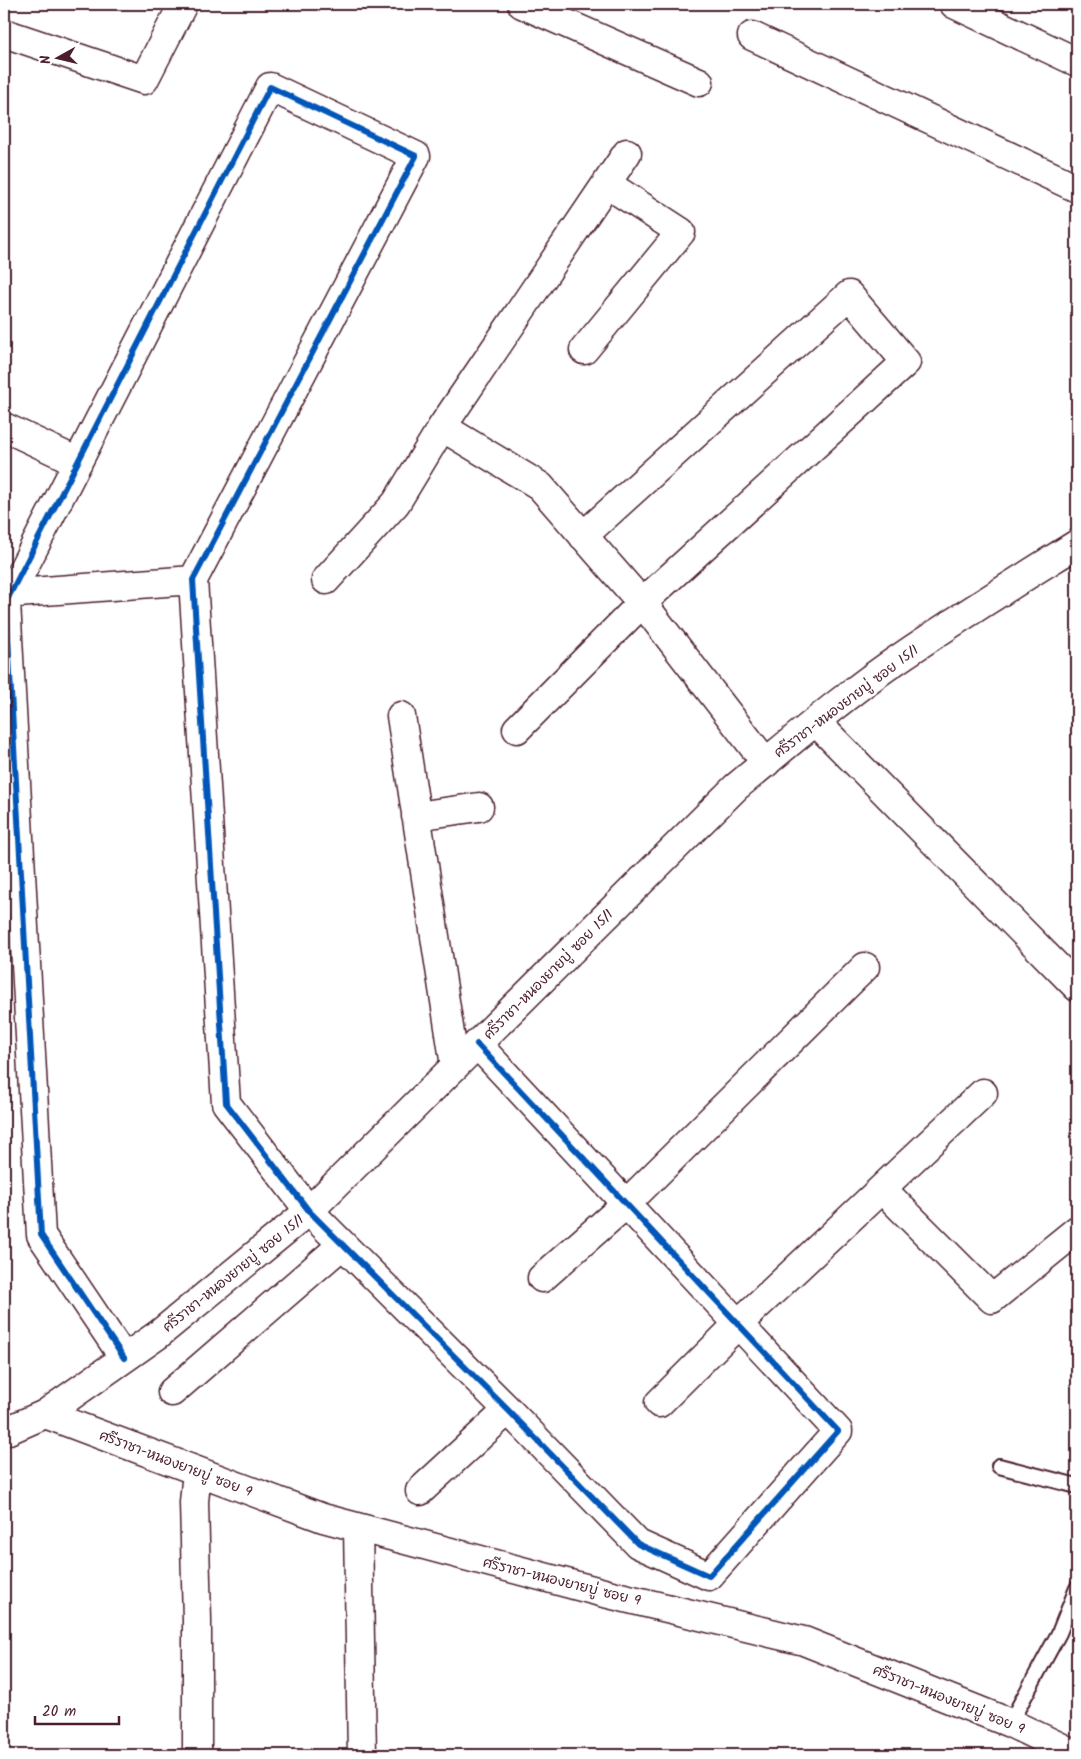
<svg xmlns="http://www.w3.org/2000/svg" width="1081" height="1759" viewBox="0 0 1081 1759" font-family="Kalam,'Playpen Sans Thai',sans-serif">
<rect width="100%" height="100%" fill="#fff"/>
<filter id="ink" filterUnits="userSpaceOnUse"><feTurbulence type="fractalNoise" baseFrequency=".02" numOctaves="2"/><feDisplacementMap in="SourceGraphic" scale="10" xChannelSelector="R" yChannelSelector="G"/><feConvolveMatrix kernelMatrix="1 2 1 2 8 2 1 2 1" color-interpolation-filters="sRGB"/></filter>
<g filter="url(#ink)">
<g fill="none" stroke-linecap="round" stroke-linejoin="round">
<defs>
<path id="service" d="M 999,1466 L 1077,1486
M 1010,1723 L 1059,1633 L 1077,1588"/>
<path id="minor" d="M 522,4 L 699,82
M 954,4 L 1077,62
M 4,33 L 144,80 L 183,4
M 752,36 L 1077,188
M 584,350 L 681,232 L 607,184
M 4,427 L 78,462
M 442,427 L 540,486 L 648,610 L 766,763
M 326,580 L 396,503 L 442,427 L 627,153
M 4,594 L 193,580
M 401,716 L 455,1066
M 816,722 L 1077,987
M 517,729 L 642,603 L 906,362 L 849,295 L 583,536
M 416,816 L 479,807
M 882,1189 L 992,1299 L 1077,1230
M 542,1278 L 626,1204 L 865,967
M 124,1358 L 41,1235 L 6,602 L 270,87 L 416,156 L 193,580 L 226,1103 L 309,1211 L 508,1410 L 638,1544 L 709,1576 L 838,1431 L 477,1044
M 172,1392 L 342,1245
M 659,1403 L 738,1324 L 983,1093
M 45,1414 L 323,1518 L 604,1593 L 804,1641 L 1010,1723 L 1077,1755
M 420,1491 L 508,1410
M 358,1528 L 362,1755
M 197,1755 L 197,1620 L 194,1502 L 197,1471"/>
<path id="tertiary" d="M 4,1432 L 45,1414 L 159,1334 L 309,1211 L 736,787 C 790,743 843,696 901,657 C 958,618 1018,581 1077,544"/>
</defs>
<use href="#service" stroke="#4a1f2b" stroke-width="18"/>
<use href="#minor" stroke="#4a1f2b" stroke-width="31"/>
<use href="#tertiary" stroke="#4a1f2b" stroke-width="31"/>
<use href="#service" stroke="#fff" stroke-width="14"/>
<use href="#minor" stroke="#fff" stroke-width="28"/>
<use href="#tertiary" stroke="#fff" stroke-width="28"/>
<defs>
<path id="cycleway" d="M 124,1358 L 41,1235 L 6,602 L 270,87 L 416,156 L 193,580 L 226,1103 L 309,1211 L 508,1410 L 638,1544 L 709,1576 L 838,1431 L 477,1044"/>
</defs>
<use href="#cycleway" stroke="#fff" stroke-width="9"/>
<use href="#cycleway" stroke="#0057b8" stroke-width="6"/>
</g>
</g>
<g text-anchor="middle" stroke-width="4" stroke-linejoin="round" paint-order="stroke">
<g font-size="14" fill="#4a1f2b" stroke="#fff">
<text transform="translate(846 701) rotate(-37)" y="5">ศรีราชา-หนองยายบู่ ซอย 15/1</text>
<text transform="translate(548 974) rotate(-45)" y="5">ศรีราชา-หนองยายบู่ ซอย 15/1</text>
<text transform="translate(233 1273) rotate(-39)" y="5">ศรีราชา-หนองยายบู่ ซอย 15/1</text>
<text transform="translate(176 1463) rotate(21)" y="5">ศรีราชา-หนองยายบู่ ซอย 9</text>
<text transform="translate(562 1581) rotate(14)" y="5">ศรีราชา-หนองยายบู่ ซอย 9</text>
<text transform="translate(949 1699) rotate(22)" y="5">ศรีราชา-หนองยายบู่ ซอย 9</text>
</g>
</g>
<rect width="1081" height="1759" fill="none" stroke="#fff" stroke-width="20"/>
<rect x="10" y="10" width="1061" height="1739" fill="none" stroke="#4a1f2b" stroke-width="2" filter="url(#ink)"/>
<g transform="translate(58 58) rotate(262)" stroke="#ffffff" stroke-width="4" paint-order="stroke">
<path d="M0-4L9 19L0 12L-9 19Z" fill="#4a1f2b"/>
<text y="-8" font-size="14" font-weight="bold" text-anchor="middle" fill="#4a1f2b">N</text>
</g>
<path d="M35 1716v8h84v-8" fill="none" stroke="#4a1f2b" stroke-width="2.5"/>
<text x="42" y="1716" font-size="15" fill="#4a1f2b" stroke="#ffffff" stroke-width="4" paint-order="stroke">20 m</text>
</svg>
